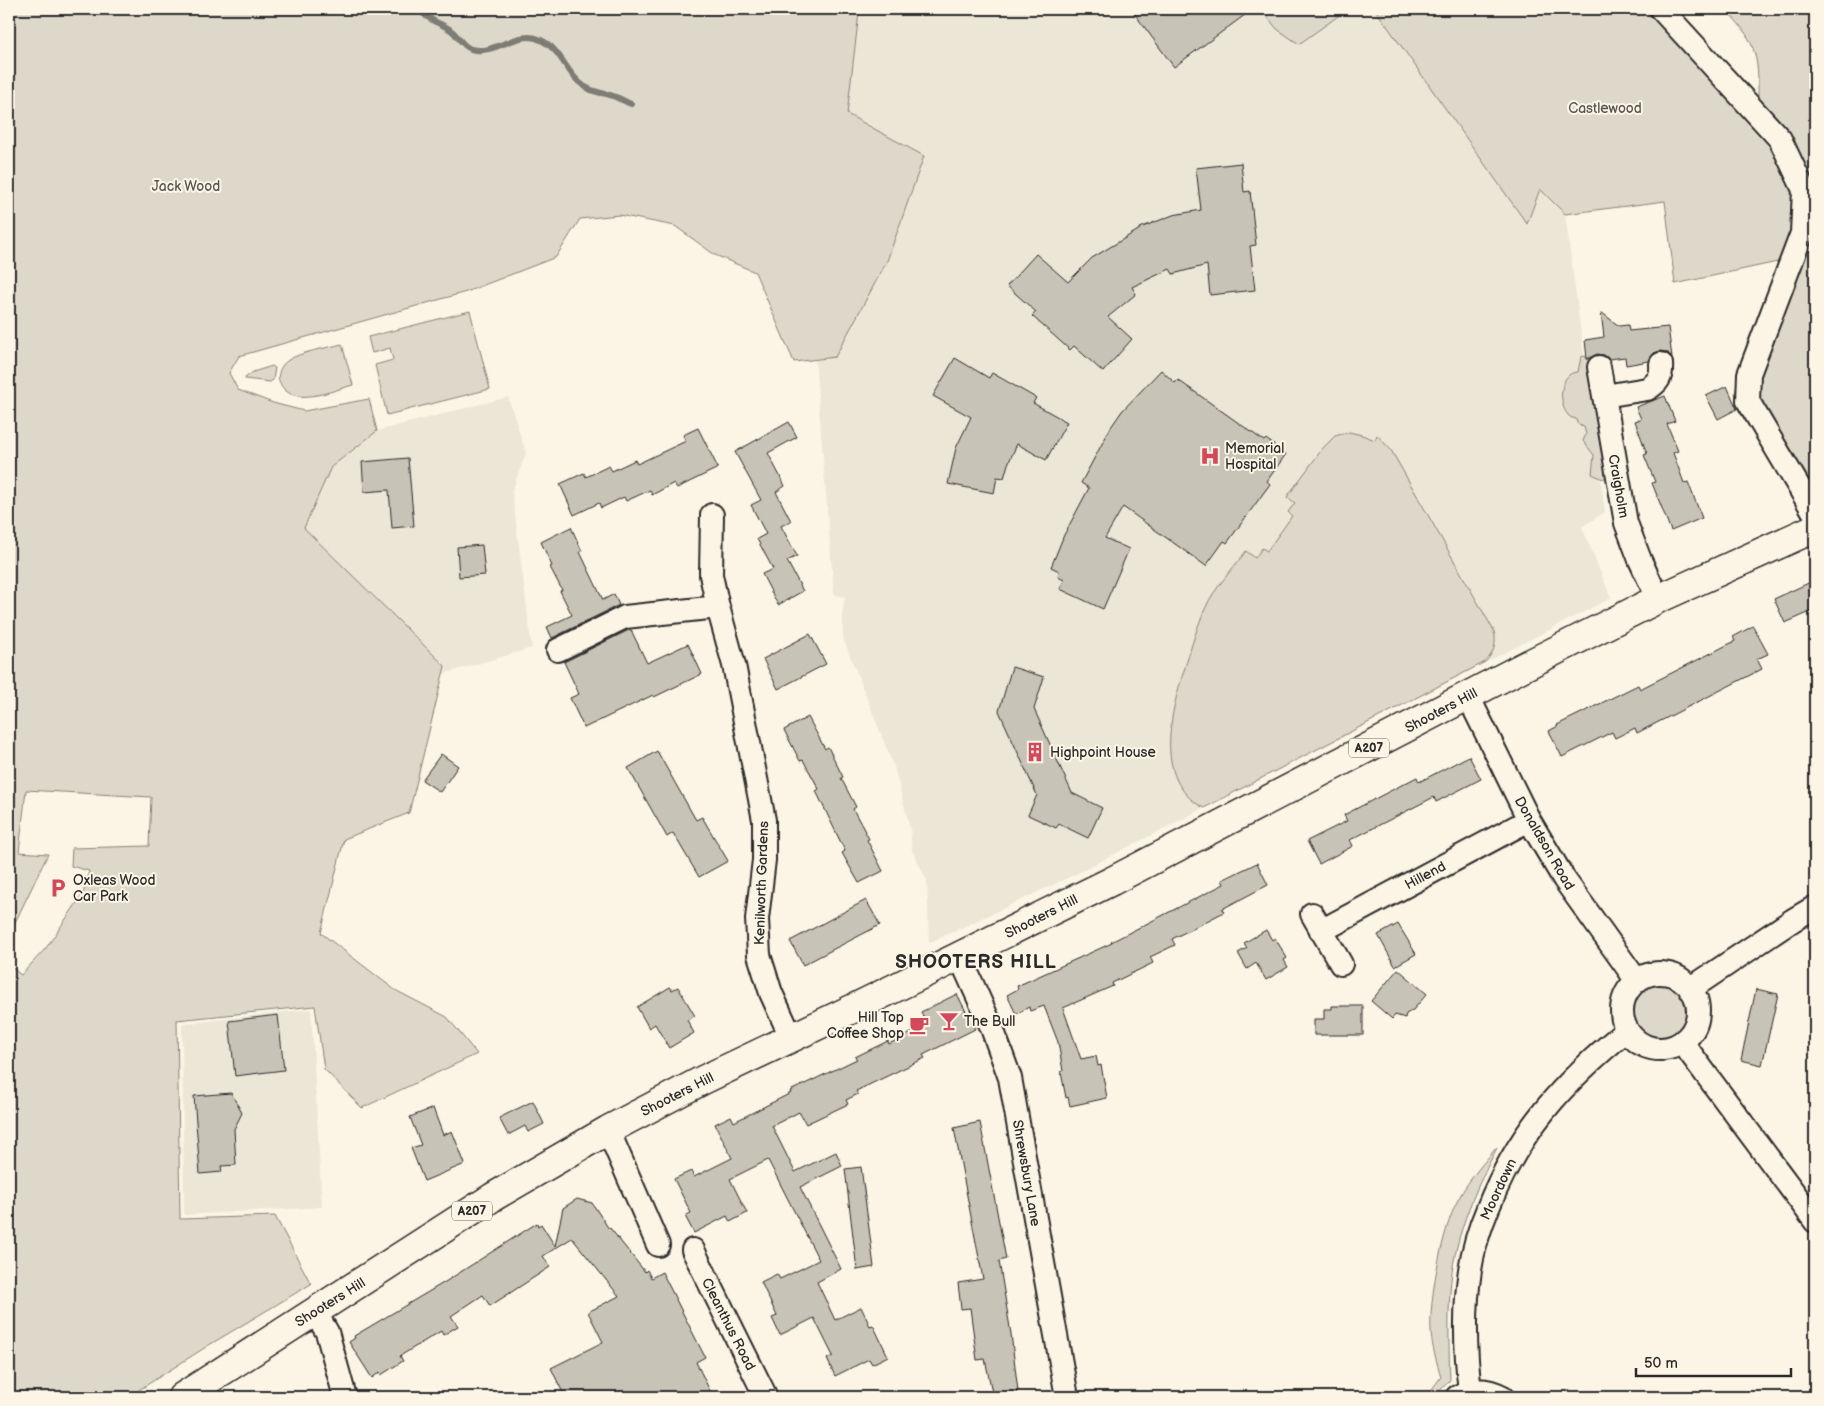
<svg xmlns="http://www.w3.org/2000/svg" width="1824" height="1406" viewBox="0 0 1824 1406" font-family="'Balsamiq Sans',sans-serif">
<rect width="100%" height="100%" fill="#fcf5e5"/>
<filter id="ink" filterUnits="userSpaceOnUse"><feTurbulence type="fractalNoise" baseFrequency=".02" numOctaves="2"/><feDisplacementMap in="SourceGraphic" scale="10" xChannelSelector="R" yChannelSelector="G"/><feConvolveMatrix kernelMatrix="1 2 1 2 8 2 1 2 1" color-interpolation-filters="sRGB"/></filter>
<g filter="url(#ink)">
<path fill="#ece6d7" d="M 865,9 L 1621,9 L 1540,189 L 1565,214 L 1605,512 L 1582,527 L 1611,598 L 1076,874 L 929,943 L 927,881 L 912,850 L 910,828 L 894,767 L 843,638 L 842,614 L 845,597 L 834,594 L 815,359 L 791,150 Z
M 1815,72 L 1815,162 L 1811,74 Z
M 508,397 L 526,453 L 512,491 L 532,648 L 429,678 L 304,528 L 331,467 L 377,431 Z
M 311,1009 L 322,1207 L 184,1215 L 182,1024 Z"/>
<path fill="#ded8ca" stroke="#84827a" d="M 9,9 L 862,9 L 859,13 L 847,114 L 924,156 L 887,261 L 835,357 L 794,362 L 755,272 L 715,255 L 675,226 L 619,215 L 580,219 L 556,257 L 466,292 L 239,356 L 229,373 L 238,390 L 273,403 L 304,411 L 369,399 L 377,431 L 331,467 L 304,528 L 445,666 L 409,813 L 344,839 L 321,933 L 395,990 L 447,1017 L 477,1054 L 362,1108 L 324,1069 L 315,1006 L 177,1020 L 180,1219 L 275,1216 L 311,1284 L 209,1345 L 128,1397 L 9,1397 L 9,965 L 21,975 L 46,948 L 83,894 L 89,871 L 71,866 L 72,848 L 149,846 L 151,797 L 26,790 L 19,852 L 48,854 L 9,935 Z
M 1261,9 L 1348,9 L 1299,44 L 1277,29 Z
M 1375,9 L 1652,9 L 1746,108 L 1758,97 C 1759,55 1755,39 1725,9 L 1815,9 L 1815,72 L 1811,74 L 1815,162 L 1815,504 L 1804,509 L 1735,393 L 1748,341 L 1782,261 L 1675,284 L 1665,201 L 1565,214 L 1540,189 L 1527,224 Z
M 470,311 L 490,389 L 387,415 L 375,365 L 393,360 L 390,348 L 372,353 L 368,337 Z
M 342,344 L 353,385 C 333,390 290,410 279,381 C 277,374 281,365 287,361 C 299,352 327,348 342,344 Z
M 1585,356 L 1590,363 L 1607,476 L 1603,479 L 1592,474 L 1594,455 L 1583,441 L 1586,434 L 1584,427 L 1577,423 L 1576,419 C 1573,418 1571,418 1569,416 C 1558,406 1558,372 1578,372 L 1581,357 Z
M 272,366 L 275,368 L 273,380 L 270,382 L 245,379 L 245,378 L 253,372 Z
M 1349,432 L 1362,435 L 1375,440 L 1377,435 L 1391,450 L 1494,631 C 1497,644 1494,653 1485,662 L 1204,808 C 1149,779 1173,704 1188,658 C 1193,640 1203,609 1213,594 C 1223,579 1235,566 1246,551 L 1255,558 L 1262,548 L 1267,551 L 1292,516 L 1288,512 L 1295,503 L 1287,497 L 1323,448 L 1335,436 Z
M1630 1011a30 30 0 1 1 60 0a30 30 0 1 1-60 0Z
M 1496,1148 L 1497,1148 C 1473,1193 1453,1241 1450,1292 C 1448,1322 1449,1351 1450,1380 L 1434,1397 L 1426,1397 L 1441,1377 C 1437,1362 1432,1348 1431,1332 C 1429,1300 1441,1238 1454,1208 C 1464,1185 1481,1166 1496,1148 Z"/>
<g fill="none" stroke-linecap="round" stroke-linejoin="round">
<path stroke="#7d7b74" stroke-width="6" d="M 417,9 C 422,11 424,15 429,18 C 436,23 445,25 452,31 C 459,37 462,46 471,49 C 496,56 518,28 541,40 C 560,49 564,68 579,82 C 588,91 598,92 610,95 C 617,97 624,101 631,104"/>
</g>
<path fill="#c8c3b7" stroke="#2b2b2b" d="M 1131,9 L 1253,9 L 1174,67 Z
M 1241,163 L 1244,192 L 1250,191 L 1256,245 L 1250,246 L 1255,290 L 1210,295 L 1207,265 L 1173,274 L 1170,269 L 1132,287 L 1136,294 L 1108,317 L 1132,339 L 1103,372 L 1074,346 L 1070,350 L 1032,316 L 1036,312 L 1007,286 L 1036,254 L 1068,282 L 1092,258 L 1140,229 L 1140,228 L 1173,215 L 1201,210 L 1196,168 Z
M 1601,312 L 1619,326 L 1628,325 L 1629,331 L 1668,327 L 1672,357 L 1667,352 L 1660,351 L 1654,353 L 1649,361 L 1626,365 L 1625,357 L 1609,359 L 1604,355 L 1597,354 L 1587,359 L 1585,340 L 1604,337 Z
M 955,358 L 989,378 L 992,373 L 1036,398 L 1033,403 L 1067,422 L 1046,460 L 1017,444 L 1008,464 L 1004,478 L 997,477 L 994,493 L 948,484 L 956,448 L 971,417 L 933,396 Z
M 1161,370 L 1175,383 L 1178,380 L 1264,441 L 1266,439 L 1286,454 L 1267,481 L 1270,484 L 1227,543 L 1224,541 L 1206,566 L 1123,507 L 1105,538 L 1129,549 L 1103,609 L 1060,589 L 1064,580 L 1058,577 L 1059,571 L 1051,567 L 1064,535 L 1089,488 L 1081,483 L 1111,427 L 1122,411 Z
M 1727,386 L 1737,409 L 1718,419 L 1706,396 Z
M 1665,396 L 1675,421 L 1667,424 L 1678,451 L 1673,453 L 1684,483 L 1688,482 L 1702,518 L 1671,531 L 1652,483 L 1655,482 L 1644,455 L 1647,454 L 1635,421 L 1641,419 L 1636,407 Z
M 789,422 L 797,437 L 768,453 L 785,486 L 776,492 L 791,521 L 781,526 L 797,556 L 787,561 L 803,591 L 778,605 L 762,574 L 773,569 L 757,539 L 766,534 L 751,505 L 761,500 L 735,452 Z
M 698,428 L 718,468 L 677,488 L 674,483 L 652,495 L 650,490 L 626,501 L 624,497 L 601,508 L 599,503 L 574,515 L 560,484 L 584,473 L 586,477 L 609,466 L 612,471 L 635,460 L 637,464 L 686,441 L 683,435 Z
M 408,458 L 414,526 L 392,528 L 389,490 L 364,492 L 362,462 Z
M 571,527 L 582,551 L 580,552 L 603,600 L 614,594 L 619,605 L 552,638 L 547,627 L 572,615 L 560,591 L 562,590 L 550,567 L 552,566 L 541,542 Z
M 482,545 L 485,575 L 459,577 L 457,547 Z
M 1815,580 L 1815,610 L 1785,623 L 1774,599 Z
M 1753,626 L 1768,654 L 1757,659 L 1762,669 L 1637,733 L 1635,728 L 1615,738 L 1612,732 L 1562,757 L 1549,731 L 1558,726 L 1557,725 L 1638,685 L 1640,689 L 1735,641 L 1733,637 Z
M 629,630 L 631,630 L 647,663 L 688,644 L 702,674 L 654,697 L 653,695 L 584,728 L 570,698 L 579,694 L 564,662 Z
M 810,634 L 826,664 L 778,689 L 763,659 Z
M 1012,667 L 1044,677 L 1034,709 L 1072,793 L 1102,808 L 1088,838 L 1059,824 L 1056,828 L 1028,815 L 1037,795 L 999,711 Z
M 808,717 L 825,749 L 828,747 L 843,777 L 841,778 L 856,807 L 853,809 L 869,839 L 867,840 L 883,871 L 859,883 L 842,853 L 845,851 L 816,791 L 819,789 L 803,760 L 800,761 L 784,730 Z
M 657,751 L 696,820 L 702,817 L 728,861 L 699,877 L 673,833 L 667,837 L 628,768 Z
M 441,754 L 458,766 L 440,792 L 422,780 Z
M 1469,756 L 1481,779 L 1436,802 L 1434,797 L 1350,840 L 1353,846 L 1319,864 L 1307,841 L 1347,821 L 1344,815 L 1417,777 L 1419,782 Z
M 1257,863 L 1268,885 L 1222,909 L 1224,912 L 1172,939 L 1175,945 L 1150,957 L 1153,963 L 1112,983 L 1113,986 L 1063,1008 L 1081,1059 L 1096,1056 L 1098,1066 L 1101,1065 L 1107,1098 L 1070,1106 L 1068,1097 L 1066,1098 L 1061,1072 L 1063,1071 L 1058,1042 L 1044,1006 L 1030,1011 L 1029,1007 L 1016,1014 L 1007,995 L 1018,989 L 1017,986 L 1112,943 L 1111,942 L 1224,884 L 1222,880 Z
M 866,900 L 880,925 L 803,965 L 790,941 Z
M 1398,924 L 1416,954 L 1395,966 L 1378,935 Z
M 1266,930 L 1272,940 L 1275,938 L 1287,958 L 1284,960 L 1288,967 L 1266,980 L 1256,963 L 1247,969 L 1238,953 L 1247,948 L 1244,943 Z
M 1398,969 L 1427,994 L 1413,1010 L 1406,1014 L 1405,1018 L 1395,1015 L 1392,1019 L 1371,1001 Z
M 670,987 L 672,990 L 678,987 L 695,1016 L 687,1020 L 694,1033 L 669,1048 L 655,1024 L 649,1028 L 637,1007 Z
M 1756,989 L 1778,994 L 1762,1065 L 1741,1060 Z
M 957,994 L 975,1029 L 923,1055 L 925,1058 L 856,1091 L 858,1094 L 846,1100 L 848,1104 L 806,1124 L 799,1112 L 772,1126 L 795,1172 L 836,1152 L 842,1166 L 800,1187 L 841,1269 L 817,1282 L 835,1320 L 861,1307 L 870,1326 L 873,1325 L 888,1356 L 872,1364 L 869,1359 L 835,1376 L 827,1359 L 833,1356 L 814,1318 L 780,1335 L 772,1318 L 777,1316 L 761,1282 L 777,1274 L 780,1279 L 819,1260 L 768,1160 L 730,1179 L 747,1213 L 730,1222 L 727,1216 L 694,1233 L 685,1216 L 691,1213 L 674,1179 L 691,1171 L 694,1177 L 732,1158 L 715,1124 L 731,1116 L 734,1122 L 791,1093 L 790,1091 L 857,1059 L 855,1057 L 888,1041 L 889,1044 L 927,1025 L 921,1012 Z
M 1332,1006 L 1363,1006 L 1363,1035 L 1314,1035 L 1314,1019 L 1324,1019 L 1324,1009 L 1332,1009 Z
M 278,1015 L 284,1070 L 235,1076 L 229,1021 Z
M 231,1093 L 242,1113 L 234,1129 L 236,1165 L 221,1166 L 222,1172 L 200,1174 L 194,1096 Z
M 533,1101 L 544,1124 L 528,1132 L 525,1126 L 508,1135 L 499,1118 Z
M 433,1108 L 443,1135 L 452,1131 L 465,1164 L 424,1181 L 411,1148 L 421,1145 L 410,1117 Z
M 980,1122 L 1006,1259 L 999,1261 L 1011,1334 L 1018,1391 L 1016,1392 L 1017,1397 L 993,1397 L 985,1359 L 977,1360 L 970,1308 L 961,1309 L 958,1283 L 983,1279 L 954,1128 Z
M 861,1167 L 874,1267 L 857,1270 L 845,1169 Z
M 577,1199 L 592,1203 L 609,1229 L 610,1228 L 645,1272 L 647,1270 L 651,1278 L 662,1272 L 705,1357 L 696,1362 L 713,1397 L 565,1397 L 551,1368 L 603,1342 L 588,1312 L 619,1296 L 572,1238 L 543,1256 L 550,1267 L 490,1306 L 483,1295 L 451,1316 L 458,1326 L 443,1335 L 441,1331 L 400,1356 L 403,1361 L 381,1375 L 380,1372 L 372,1378 L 349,1342 L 355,1338 L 354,1336 L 445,1282 L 537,1223 L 538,1226 L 541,1224 L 555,1246 L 563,1208 Z"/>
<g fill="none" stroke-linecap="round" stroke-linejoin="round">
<defs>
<path id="minor" d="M 1661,9 L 1780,139 L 1804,190 L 1802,233 L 1749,374 L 1748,401 L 1815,514
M 1599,367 L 1626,523 L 1640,560 L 1658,599
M 1604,396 L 1647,389 C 1658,383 1662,377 1661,364
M 712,515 L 711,575 L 718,607 L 734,665 L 764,820 L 764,860 L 757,919 L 759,955 L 771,993 L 791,1037
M 558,650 L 625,617 L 718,607
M 1468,696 L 1529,820 L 1564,879 L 1637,981
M 1312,914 L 1341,964
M 1321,931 L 1529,820
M 960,957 L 992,1028 L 1010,1078 L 1067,1397
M1622 1011a38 38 0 1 1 76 0a38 38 0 1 1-76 0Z
M 1690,989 L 1793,920 L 1815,907
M 1682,1042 L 1815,1221
M 608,1130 L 658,1245
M 693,1250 L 766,1397
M 315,1312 L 327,1332 L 345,1397
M 1470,1391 C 1465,1350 1464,1310 1470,1270 C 1473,1249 1480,1227 1488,1208 C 1518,1132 1564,1081 1627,1030
M 1457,1397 C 1473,1387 1488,1389 1503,1397"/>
<path id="major" d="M 182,1397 L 493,1197 L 608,1130 L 703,1080 L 850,1010 L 1112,881 L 1521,668 L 1658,599 L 1815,528"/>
</defs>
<use href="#minor" stroke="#2b2b2b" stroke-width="26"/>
<use href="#major" stroke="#2b2b2b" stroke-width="31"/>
<use href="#minor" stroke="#fcf5e5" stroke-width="22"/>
<use href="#major" stroke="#fcf5e5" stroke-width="28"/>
</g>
</g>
<defs>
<symbol id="hospital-bare" viewBox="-9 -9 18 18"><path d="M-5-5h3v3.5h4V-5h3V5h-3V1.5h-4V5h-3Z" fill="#d1495b" stroke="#fcf5e5" stroke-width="2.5" paint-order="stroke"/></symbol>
<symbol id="building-bare" viewBox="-9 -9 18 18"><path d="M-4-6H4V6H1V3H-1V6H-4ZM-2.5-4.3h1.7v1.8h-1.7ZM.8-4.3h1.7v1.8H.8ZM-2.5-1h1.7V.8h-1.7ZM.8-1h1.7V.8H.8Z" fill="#d1495b" stroke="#fcf5e5" stroke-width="2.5" paint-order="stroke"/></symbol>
<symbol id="parking-bare" viewBox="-9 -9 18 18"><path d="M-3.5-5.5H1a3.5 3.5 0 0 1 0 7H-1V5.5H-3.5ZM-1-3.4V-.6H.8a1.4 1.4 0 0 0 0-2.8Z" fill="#d1495b" stroke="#fcf5e5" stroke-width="2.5" paint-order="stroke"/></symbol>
<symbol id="bar-bare" viewBox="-9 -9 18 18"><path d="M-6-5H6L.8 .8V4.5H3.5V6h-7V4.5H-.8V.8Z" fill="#d1495b" stroke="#fcf5e5" stroke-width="2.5" paint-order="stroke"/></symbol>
<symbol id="cafe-bare" viewBox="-9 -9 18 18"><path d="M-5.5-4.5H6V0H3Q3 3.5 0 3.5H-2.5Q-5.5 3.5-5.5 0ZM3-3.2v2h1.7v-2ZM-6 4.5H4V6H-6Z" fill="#d1495b" stroke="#fcf5e5" stroke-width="2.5" paint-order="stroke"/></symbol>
</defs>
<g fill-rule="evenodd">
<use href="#hospital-bare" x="1196" y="442" width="28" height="28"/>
<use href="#building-bare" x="1021" y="738" width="28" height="28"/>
<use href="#parking-bare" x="44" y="874" width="28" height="28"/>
<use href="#bar-bare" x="935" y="1007" width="28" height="28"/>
<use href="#cafe-bare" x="905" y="1011" width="28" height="28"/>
</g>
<g text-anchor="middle" stroke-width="4" stroke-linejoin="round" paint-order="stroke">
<g fill="#fcf5e5" stroke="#6a6863" stroke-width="1">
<rect x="1349" y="738.5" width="40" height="19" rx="4"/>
<rect x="452" y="1201.5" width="40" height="19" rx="4"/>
</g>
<g font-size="12" font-weight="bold" fill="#2b2b2b">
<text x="1369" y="752">A207</text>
<text x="472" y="1215">A207</text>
</g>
<g font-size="14" fill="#585653" stroke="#fcf5e5">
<text x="1605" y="113">Castlewood</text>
<text x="186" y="191">Jack Wood</text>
</g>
<g font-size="14" fill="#2b2b2b" stroke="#fcf5e5" text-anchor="start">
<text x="1225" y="453">Memorial<tspan x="1225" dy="16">Hospital</tspan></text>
<text x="1050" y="757">Highpoint House</text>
<text x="73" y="885">Oxleas Wood<tspan x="73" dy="16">Car Park</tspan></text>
<text x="904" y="1022" text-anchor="end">Hill Top<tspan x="904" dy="16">Coffee Shop</tspan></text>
<text x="964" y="1026">The Bull</text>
</g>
<g font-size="14" fill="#2b2b2b" stroke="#fcf5e5">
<text transform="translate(1619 486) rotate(80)" y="5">Craigholm</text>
<text transform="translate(1441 710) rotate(-28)" y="5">Shooters Hill</text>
<text transform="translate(1545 843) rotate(60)" y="5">Donaldson Road</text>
<text transform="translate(1425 875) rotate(-28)" y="5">Hillend</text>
<text transform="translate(761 883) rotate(-88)" y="5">Kenilworth Gardens</text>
<text transform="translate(1041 916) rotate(-27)" y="5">Shooters Hill</text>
<text transform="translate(677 1094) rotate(-27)" y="5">Shooters Hill</text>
<text transform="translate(1027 1173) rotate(80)" y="5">Shrewsbury Lane</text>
<text transform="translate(1498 1189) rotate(-65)" y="5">Moordown</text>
<text transform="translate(330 1302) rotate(-32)" y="5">Shooters Hill</text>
<text transform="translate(729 1324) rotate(63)" y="5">Cleanthus Road</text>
</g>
<g font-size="19" font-weight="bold" letter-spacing="1" fill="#2b2b2b" stroke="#fcf5e5">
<text x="976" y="968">SHOOTERS HILL</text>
</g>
</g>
<rect width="1824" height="1406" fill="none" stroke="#fcf5e5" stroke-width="30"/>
<rect x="15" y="15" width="1794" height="1376" fill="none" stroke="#2b2b2b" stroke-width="2" filter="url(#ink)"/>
<path d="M1636 1368v8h155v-8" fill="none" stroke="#2b2b2b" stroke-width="2.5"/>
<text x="1644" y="1368" font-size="15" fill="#2b2b2b" stroke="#fcf5e5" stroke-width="4" paint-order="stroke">50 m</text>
</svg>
